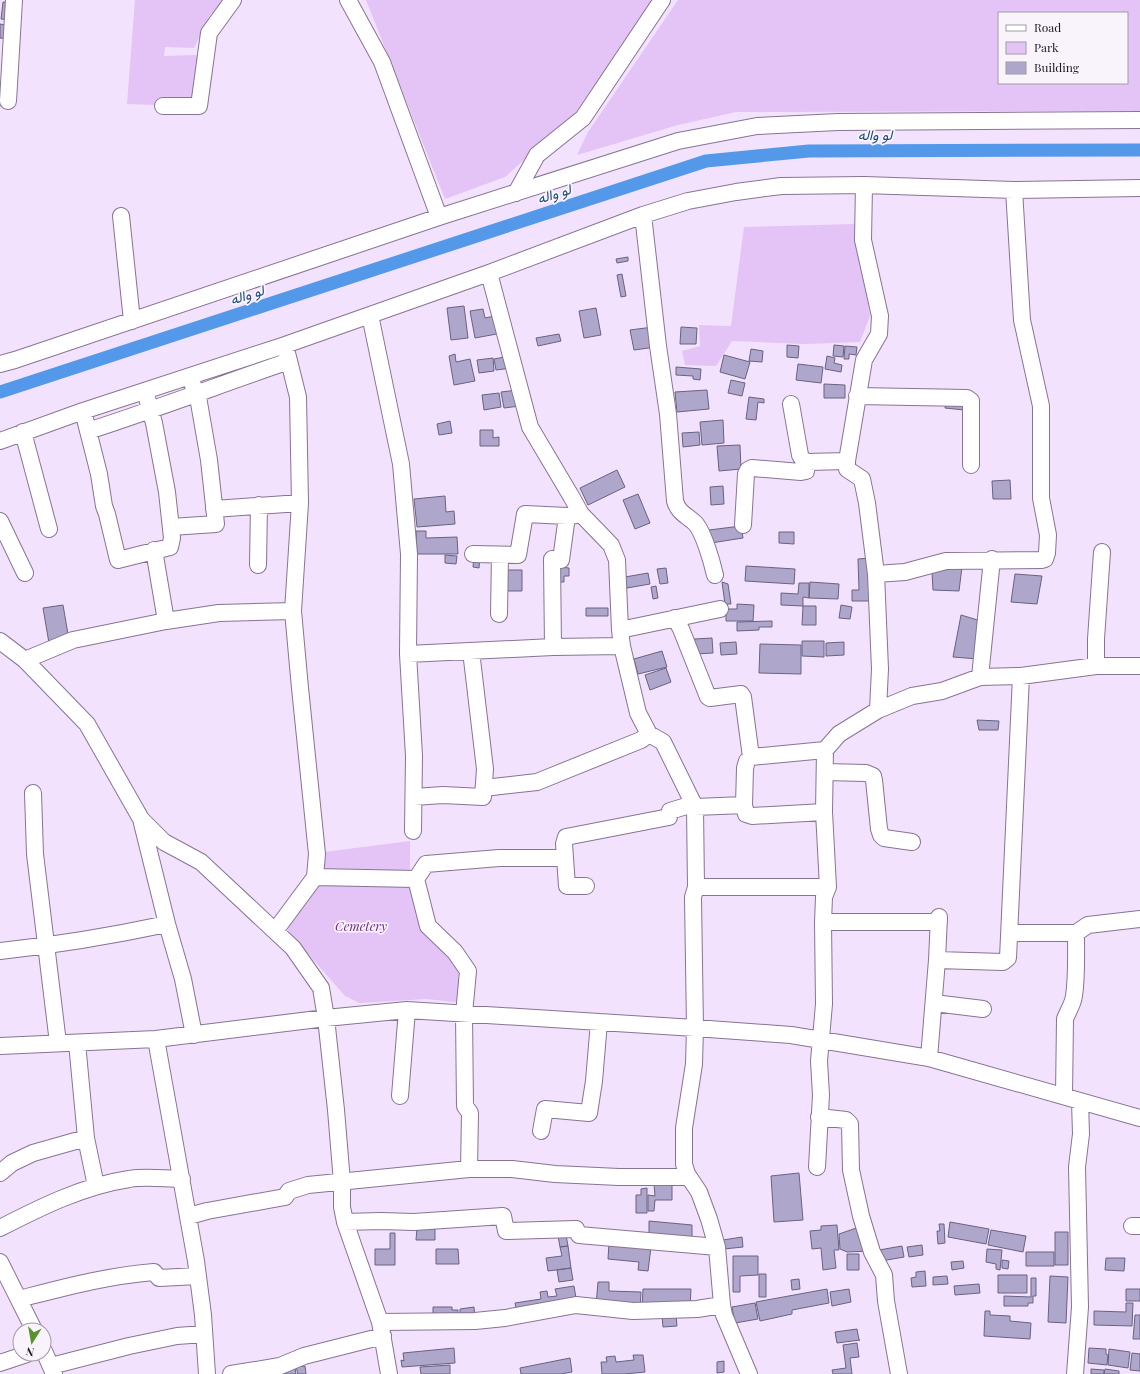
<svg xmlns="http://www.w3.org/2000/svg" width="1140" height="1374" viewBox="0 0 1140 1374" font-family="'Playfair Display',Vazirmatn,serif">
<rect width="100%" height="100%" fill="#f3e2fd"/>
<path fill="#e4c3f6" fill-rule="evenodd" d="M 135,0 L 226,0 L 210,15 L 194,48 L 165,47 L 164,56 L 197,55 L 197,76 L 193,99 L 157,99 L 156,105 L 127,104 Z
M 366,0 L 657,0 L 643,16 L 573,116 L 505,177 L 445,199 Z
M 678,0 L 1140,0 L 1140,111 L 736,112 L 678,125 L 577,155 L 588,132 ZM 999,13 L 1127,13 L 1127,83 L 999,83 Z
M 855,224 L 870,316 L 860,342 L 805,344 L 732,341 L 716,366 L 685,365 L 682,351 L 700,346 L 699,325 L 731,326 L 744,227 Z
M 410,841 L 410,882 L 421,930 L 465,972 L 461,1003 L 427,999 L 360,1003 L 345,996 L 288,931 L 292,897 L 319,886 L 324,852 Z"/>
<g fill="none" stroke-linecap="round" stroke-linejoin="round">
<path stroke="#5398e9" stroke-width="13" d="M 0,392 L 706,161 L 809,151 L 1140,150"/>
</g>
<path fill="#aea7cb" stroke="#686282" d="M 3,2 L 11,3 L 9,20 L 1,19 Z
M 0,24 L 6,25 L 9,39 L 0,38 Z
M 628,257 L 628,261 L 617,263 L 616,259 Z
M 622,274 L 626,296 L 621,297 L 617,275 Z
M 464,306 L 468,338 L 451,340 L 447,308 Z
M 596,308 L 601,335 L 584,338 L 579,311 Z
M 483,309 L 485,318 L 499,315 L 502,333 L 475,338 L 470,311 Z
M 653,327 L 656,347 L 634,350 L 630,330 Z
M 681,327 L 697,328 L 696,344 L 680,344 Z
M 559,334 L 561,341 L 538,346 L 536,338 Z
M 787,345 L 799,346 L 798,358 L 787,357 Z
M 834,345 L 844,346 L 843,357 L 833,356 Z
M 845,346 L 857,347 L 856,355 L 849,354 L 849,359 L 844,359 Z
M 751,349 L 763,351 L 762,362 L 749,361 Z
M 455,354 L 456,362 L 470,359 L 475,381 L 454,385 L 449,356 Z
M 724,355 L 750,362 L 745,379 L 720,372 Z
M 510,356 L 512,368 L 496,370 L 494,359 Z
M 827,356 L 835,358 L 834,363 L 842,365 L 841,372 L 825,369 Z
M 493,358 L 494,371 L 479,373 L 477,360 Z
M 798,364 L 823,367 L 821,383 L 796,380 Z
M 676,367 L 701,369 L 700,380 L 693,379 L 693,376 L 676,375 Z
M 731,380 L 745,383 L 742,396 L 728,393 Z
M 824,384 L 845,385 L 845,398 L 824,398 Z
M 518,390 L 520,406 L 504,408 L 501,392 Z
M 707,390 L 709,409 L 677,412 L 675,392 Z
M 499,393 L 501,407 L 484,410 L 482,395 Z
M 749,397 L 764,399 L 764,403 L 758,402 L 756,420 L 746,419 Z
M 946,401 L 965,401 L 964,410 L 945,408 Z
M 723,420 L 724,443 L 702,445 L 700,422 Z
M 450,421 L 452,433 L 439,435 L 437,424 Z
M 480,430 L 493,430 L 493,438 L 499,437 L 499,446 L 480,446 Z
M 699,432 L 700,445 L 683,447 L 682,433 Z
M 740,445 L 741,469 L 719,471 L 717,446 Z
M 617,470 L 625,487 L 588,505 L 580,488 Z
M 1010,480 L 1011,499 L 993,499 L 992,481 Z
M 723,486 L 724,504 L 711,505 L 710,487 Z
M 638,494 L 650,523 L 635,529 L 623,500 Z
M 445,496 L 446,512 L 454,511 L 455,524 L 417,527 L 414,499 Z
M 741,526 L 743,538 L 711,543 L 709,530 Z
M 416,531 L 426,531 L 426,538 L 457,537 L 458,554 L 417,554 Z
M 779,532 L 794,532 L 794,544 L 779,543 Z
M 445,555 L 457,556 L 456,564 L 445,563 Z
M 474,556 L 480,556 L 479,568 L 473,567 Z
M 870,558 L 871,601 L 852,601 L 852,590 L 859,590 L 858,559 Z
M 746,566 L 795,569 L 794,584 L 745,581 Z
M 559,567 L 569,568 L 569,576 L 564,576 L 564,582 L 558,582 Z
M 962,567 L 959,591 L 933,590 L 932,572 Z
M 666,568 L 668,583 L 660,584 L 657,569 Z
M 506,570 L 522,570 L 522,591 L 504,591 Z
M 648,573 L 650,584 L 627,588 L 625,577 Z
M 1015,574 L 1042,576 L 1037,604 L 1011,602 Z
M 722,582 L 728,584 L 731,604 L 725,604 Z
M 810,582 L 839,584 L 838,599 L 809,598 Z
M 799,583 L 809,583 L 809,598 L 803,597 L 803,606 L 781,605 L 781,593 L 798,594 Z
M 656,586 L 658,598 L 653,599 L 651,587 Z
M 737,604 L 754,605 L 753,621 L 726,621 L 726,609 L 737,609 Z
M 63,605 L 69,640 L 49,643 L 43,608 Z
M 841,605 L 852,607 L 850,619 L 839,618 Z
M 803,606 L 816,606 L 816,625 L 802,625 Z
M 586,608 L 608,608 L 608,616 L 586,616 Z
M 961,615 L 981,621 L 978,659 L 953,657 Z
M 772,621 L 772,627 L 759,627 L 759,630 L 737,631 L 737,622 Z
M 712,638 L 713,653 L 695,654 L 694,639 Z
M 802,641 L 824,641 L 824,657 L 802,656 Z
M 736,642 L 737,654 L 721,655 L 720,643 Z
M 844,642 L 844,655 L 826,656 L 826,643 Z
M 760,644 L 801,645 L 801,674 L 759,673 Z
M 662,651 L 667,667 L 638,674 L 634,659 Z
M 666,668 L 671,682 L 650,690 L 645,675 Z
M 977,720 L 999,721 L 998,730 L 979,730 Z
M 799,1173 L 803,1220 L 774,1222 L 771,1176 Z
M 654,1184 L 672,1184 L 672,1200 L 655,1200 L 654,1211 L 648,1211 L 648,1195 L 655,1196 Z
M 647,1188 L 647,1213 L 636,1213 L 636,1195 L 641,1195 L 641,1189 Z
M 649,1221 L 692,1225 L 692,1243 L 649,1240 Z
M 950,1222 L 989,1229 L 986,1244 L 948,1237 Z
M 939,1224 L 944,1224 L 945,1243 L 938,1244 L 937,1231 L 940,1231 Z
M 837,1225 L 839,1250 L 834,1250 L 836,1268 L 823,1270 L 821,1248 L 812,1249 L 810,1231 L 821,1230 L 821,1226 Z
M 862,1226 L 870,1251 L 847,1252 L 840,1249 L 839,1234 Z
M 435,1227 L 435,1240 L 416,1240 L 417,1228 Z
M 991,1230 L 1026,1236 L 1023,1252 L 988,1245 Z
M 1055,1232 L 1068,1232 L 1068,1265 L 1055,1265 Z
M 390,1233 L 395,1233 L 395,1265 L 375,1265 L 375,1249 L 390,1249 Z
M 566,1235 L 568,1246 L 560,1247 L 558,1236 Z
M 742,1237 L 743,1247 L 724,1249 L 723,1240 Z
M 609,1243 L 651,1247 L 648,1271 L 638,1270 L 639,1262 L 608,1259 Z
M 922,1245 L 923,1255 L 909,1257 L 907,1247 Z
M 568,1246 L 571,1268 L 548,1271 L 546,1258 L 562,1256 L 560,1247 Z
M 902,1246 L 904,1257 L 881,1261 L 879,1250 Z
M 436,1249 L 458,1249 L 459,1264 L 436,1264 Z
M 987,1249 L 1002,1250 L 1000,1270 L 996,1269 L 996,1264 L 986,1262 Z
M 1026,1252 L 1054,1252 L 1054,1266 L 1026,1266 Z
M 847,1254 L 859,1254 L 859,1270 L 847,1270 Z
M 733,1256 L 758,1256 L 758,1275 L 740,1276 L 740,1292 L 733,1292 Z
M 1106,1258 L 1125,1258 L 1124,1271 L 1105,1270 Z
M 1002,1260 L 1009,1261 L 1008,1269 L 1002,1268 Z
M 963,1261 L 964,1268 L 952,1270 L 951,1262 Z
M 571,1268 L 573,1280 L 559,1282 L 557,1270 Z
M 925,1271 L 926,1286 L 912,1287 L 911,1278 L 916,1277 L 916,1272 Z
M 759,1274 L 766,1274 L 766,1297 L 759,1297 Z
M 998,1275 L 1027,1275 L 1027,1293 L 998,1293 Z
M 947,1276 L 948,1284 L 933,1285 L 933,1277 Z
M 1050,1276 L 1068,1277 L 1066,1323 L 1048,1322 Z
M 1031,1278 L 1036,1278 L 1036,1296 L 1033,1296 L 1033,1303 L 1028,1303 L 1028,1306 L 1004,1306 L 1004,1296 L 1031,1297 Z
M 799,1279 L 800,1289 L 792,1290 L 791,1280 Z
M 598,1282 L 609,1282 L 609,1291 L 641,1292 L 640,1309 L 596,1305 Z
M 979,1284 L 980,1293 L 955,1295 L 954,1286 Z
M 574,1286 L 577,1304 L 517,1313 L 515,1303 L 541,1299 L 540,1292 L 547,1291 L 548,1297 L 557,1296 L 555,1289 Z
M 643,1289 L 691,1289 L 690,1308 L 642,1309 Z
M 827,1289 L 829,1303 L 792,1310 L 792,1314 L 760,1321 L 756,1302 Z
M 849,1289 L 851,1302 L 832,1306 L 830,1292 Z
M 1126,1289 L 1140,1289 L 1140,1301 L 1126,1301 Z
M 755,1303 L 758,1319 L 735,1323 L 732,1307 Z
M 1126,1303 L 1133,1303 L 1132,1326 L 1094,1325 L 1094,1311 L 1126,1312 Z
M 433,1307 L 452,1307 L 452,1310 L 458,1310 L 457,1319 L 433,1319 Z
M 474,1307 L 475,1319 L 460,1319 L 460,1309 Z
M 985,1311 L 990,1311 L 990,1315 L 1010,1316 L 1010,1321 L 1031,1323 L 1030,1339 L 984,1336 Z
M 676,1315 L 677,1326 L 663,1327 L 662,1316 Z
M 1135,1315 L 1140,1315 L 1140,1339 L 1133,1339 Z
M 857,1329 L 859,1340 L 860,1340 L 837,1343 L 835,1332 Z
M 857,1343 L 859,1357 L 850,1358 L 852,1374 L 833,1374 L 832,1370 L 846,1368 L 843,1345 Z
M 454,1348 L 455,1363 L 402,1367 L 401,1360 L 404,1361 L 403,1353 Z
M 1089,1348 L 1106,1349 L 1106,1354 L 1108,1355 L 1107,1365 L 1088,1363 Z
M 1109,1349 L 1130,1352 L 1128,1368 L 1108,1365 Z
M 1132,1353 L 1140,1354 L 1140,1371 L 1130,1370 Z
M 633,1355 L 643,1355 L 645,1372 L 624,1374 L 602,1374 L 601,1362 L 607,1362 L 606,1357 L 615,1356 L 616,1362 L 634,1360 Z
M 570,1358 L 572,1372 L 561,1374 L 521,1374 L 520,1368 Z
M 724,1361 L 724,1372 L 717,1373 L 717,1362 Z
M 450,1365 L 450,1374 L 421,1374 L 420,1367 Z
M 305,1366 L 306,1374 L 298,1374 L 296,1367 Z
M 295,1368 L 296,1374 L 276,1374 Z
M 1091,1369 L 1104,1370 L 1104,1374 L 1091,1374 Z
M 1105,1369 L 1119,1371 L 1119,1374 L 1104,1374 Z"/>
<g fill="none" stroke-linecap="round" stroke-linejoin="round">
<defs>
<path id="minor" d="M 348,0 L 382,62 L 439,217
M 8,101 L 14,0
M 163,106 L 199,106 L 209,33 L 233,0
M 864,185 L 863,240 L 880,316 L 879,334 L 864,360 L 847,461 L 847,469 L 862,479 L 867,503 L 876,574 L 880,669 L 878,710
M 516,193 L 537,155 L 583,118 L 662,0
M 643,215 L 658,346 L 668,414 L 675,501 C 679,514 687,515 696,524 C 704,534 712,562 715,575
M 121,216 L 132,321
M 489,273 L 530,427 L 571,496 L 581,514 L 611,545 L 617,560 L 620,630 L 622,646 L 638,713 L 649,734 L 663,742 L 695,807 L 696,887 L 693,897 L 695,1028 L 694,1064 L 684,1128 L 684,1164 L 687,1174 L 699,1192 L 709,1219 L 717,1247 L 722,1305 L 724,1315 L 749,1374
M 370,315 L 401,464 L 409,554 L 408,654 L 414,756 L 413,831
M 0,364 L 15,360 L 439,217 L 678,141 L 757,126 L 838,122 L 1140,120
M 857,396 L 967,398 L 971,401 L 971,465
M 791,404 L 800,455 L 803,460 L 807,462 L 847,461
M 83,411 L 99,474 L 104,506 L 107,514 L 118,560 L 170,547 L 172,538 L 167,492 L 154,423 L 145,391
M 88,431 C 156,409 222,384 289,361
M 23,432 L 49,529
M 0,441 L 83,411 L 285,345 L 489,273 L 643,215 L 688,201 L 736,192 L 781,186 L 864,185 L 1014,190 L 1140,188
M 214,509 L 300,503
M 0,521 L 25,573
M 743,525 L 746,474 L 748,470 L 752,468 L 801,472 L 806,471 L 807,462
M 171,527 L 216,524 L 209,460 L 198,397 L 192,383
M 154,550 L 166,621
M 473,554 L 518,555 L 525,514 L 567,516 L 577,515
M 258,565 L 259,505
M 876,574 L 905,572 L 946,561 L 1042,560 L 1045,559 L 1047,553 L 1048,535 L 1041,498 L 1041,406 L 1022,320 L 1014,190
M 499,614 L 500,555
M 675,618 L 681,629 L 708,697 L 710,698 L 741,694 L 743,697 L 751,757
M 620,630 L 720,609
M 0,641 L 25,660 L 87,724 L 141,819 L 164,842 L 201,862 L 293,948 L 321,988 L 326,1018 L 336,1110 L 342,1182 L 342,1207 L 345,1222 L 380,1322 L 389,1374
M 553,647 L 552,559 L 561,560 L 567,516
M 408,654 L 553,647 L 622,646
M 25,660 L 73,640 L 166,621 L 219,613 L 293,611
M 1096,666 L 1140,666
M 980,677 L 992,559
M 825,772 L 866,773 L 873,776 L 874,780 L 879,829 L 881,835 L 884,838 L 912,842
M 484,788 L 537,782 L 641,740 L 649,734
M 33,793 L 35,854 L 58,1043
M 414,797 L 443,795 L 483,797 L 485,769 L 471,651
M 695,807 L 744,805
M 824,812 L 752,816 L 746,814 L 744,805 L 745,768 L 747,761 L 751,757 L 825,750
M 141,819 L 167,924 L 183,979 L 194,1035
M 315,877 L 416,879 L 426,864 L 499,858 L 565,858
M 416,879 L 428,926 L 455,952 L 468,971 L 464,1014 L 465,1106 L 470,1113 L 469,1169
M 586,886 L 567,886 L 564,844 L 566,837 L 669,817 L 670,811 L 693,804
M 696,887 L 828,887
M 823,922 L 939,922
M 275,931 L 315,877 L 317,854 L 300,688 L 293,611 L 300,503 L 298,397 L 285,345
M 1009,933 L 1076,933 L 1088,925 L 1140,919
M 0,951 C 56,945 111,936 167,924
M 937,960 L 1003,962 L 1008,958 L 1021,676
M 934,1003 L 983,1009
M 156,1039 L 196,1261 L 203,1315 L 207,1374
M 77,1043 L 86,1138 L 96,1186
M 0,1046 L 156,1039 L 326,1018 L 407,1010 L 695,1028 L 791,1035 L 929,1058 L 1140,1118
M 929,1058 L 937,960 L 939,917
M 400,1096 L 407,1010
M 1064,1096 L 1065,1019 C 1068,1011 1073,1004 1074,996 C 1077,976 1076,953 1076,933
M 819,1117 L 846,1120 L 850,1124 L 851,1170 L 861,1216 L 872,1252 L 884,1275 L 886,1301 L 899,1374
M 541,1131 L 545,1109 L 589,1113 L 594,1081 L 599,1022
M 817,1167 L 821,1095 L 819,1061 L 824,1004 L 823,922 L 824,897 L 828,887 L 824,812 L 825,750 L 839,734 L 878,710 L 912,696 L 942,691 L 980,677 L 1021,676 L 1096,666 L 1096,639 L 1102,552
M 0,1173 L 12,1163 L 33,1153 L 86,1138
M 189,1216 L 207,1211 L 285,1197 L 289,1191 L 308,1185 L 469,1169 L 512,1169 L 555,1174 L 619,1177 L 688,1177
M 345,1222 L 381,1221 L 414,1222 L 503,1216 L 506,1231 L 576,1229 L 579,1235 L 717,1247
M 1132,1226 L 1140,1226
M 0,1228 C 41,1207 83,1186 129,1179 C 146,1176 165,1179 182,1179
M 0,1262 L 34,1330
M 19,1299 C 66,1287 106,1276 154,1272 L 159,1278 L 198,1276
M 380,1322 L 475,1321 L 505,1318 L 576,1305 L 633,1311 L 697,1309 L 722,1305
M 44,1351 L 54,1374
M 0,1363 L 27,1354
M 51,1366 L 129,1346 L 177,1336 L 204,1334
M 231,1374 L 280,1366 L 304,1356 L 383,1336
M 1075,1374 L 1080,1307 L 1077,1167 L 1081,1134 L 1080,1101"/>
</defs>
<use href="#minor" stroke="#877492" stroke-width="18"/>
<use href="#minor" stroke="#fff" stroke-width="16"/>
</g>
<g text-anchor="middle" stroke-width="3.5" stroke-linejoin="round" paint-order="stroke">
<g font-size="13" font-style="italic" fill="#732b93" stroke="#f9f4fb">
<text x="361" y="931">Cemetery</text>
</g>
<g font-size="14" font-style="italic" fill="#19497d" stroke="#f9f4fb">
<text x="875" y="140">لو واله</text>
<text transform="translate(554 194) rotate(-18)" y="5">لو واله</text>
<text transform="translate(247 295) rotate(-18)" y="5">لو واله</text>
</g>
</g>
<rect x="998" y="12" width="130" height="72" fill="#f9f4fb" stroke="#a29ca5"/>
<rect x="1006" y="25" width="20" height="6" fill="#ffffff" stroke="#a29ca5"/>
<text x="1034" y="32" font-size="12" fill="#201925">Road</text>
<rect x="1006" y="42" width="20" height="12" fill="#e4c3f6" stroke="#a29ca5"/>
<text x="1034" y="52" font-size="12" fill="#201925">Park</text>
<rect x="1006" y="62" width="20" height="12" fill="#aea7cb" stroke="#a29ca5"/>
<text x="1034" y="72" font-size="12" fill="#201925">Building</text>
<g transform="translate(32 1342) rotate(191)"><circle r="19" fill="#f9f4fb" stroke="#a29ca5"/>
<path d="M0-3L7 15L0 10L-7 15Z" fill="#5a912c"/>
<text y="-6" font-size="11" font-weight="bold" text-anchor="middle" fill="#201925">N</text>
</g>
</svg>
